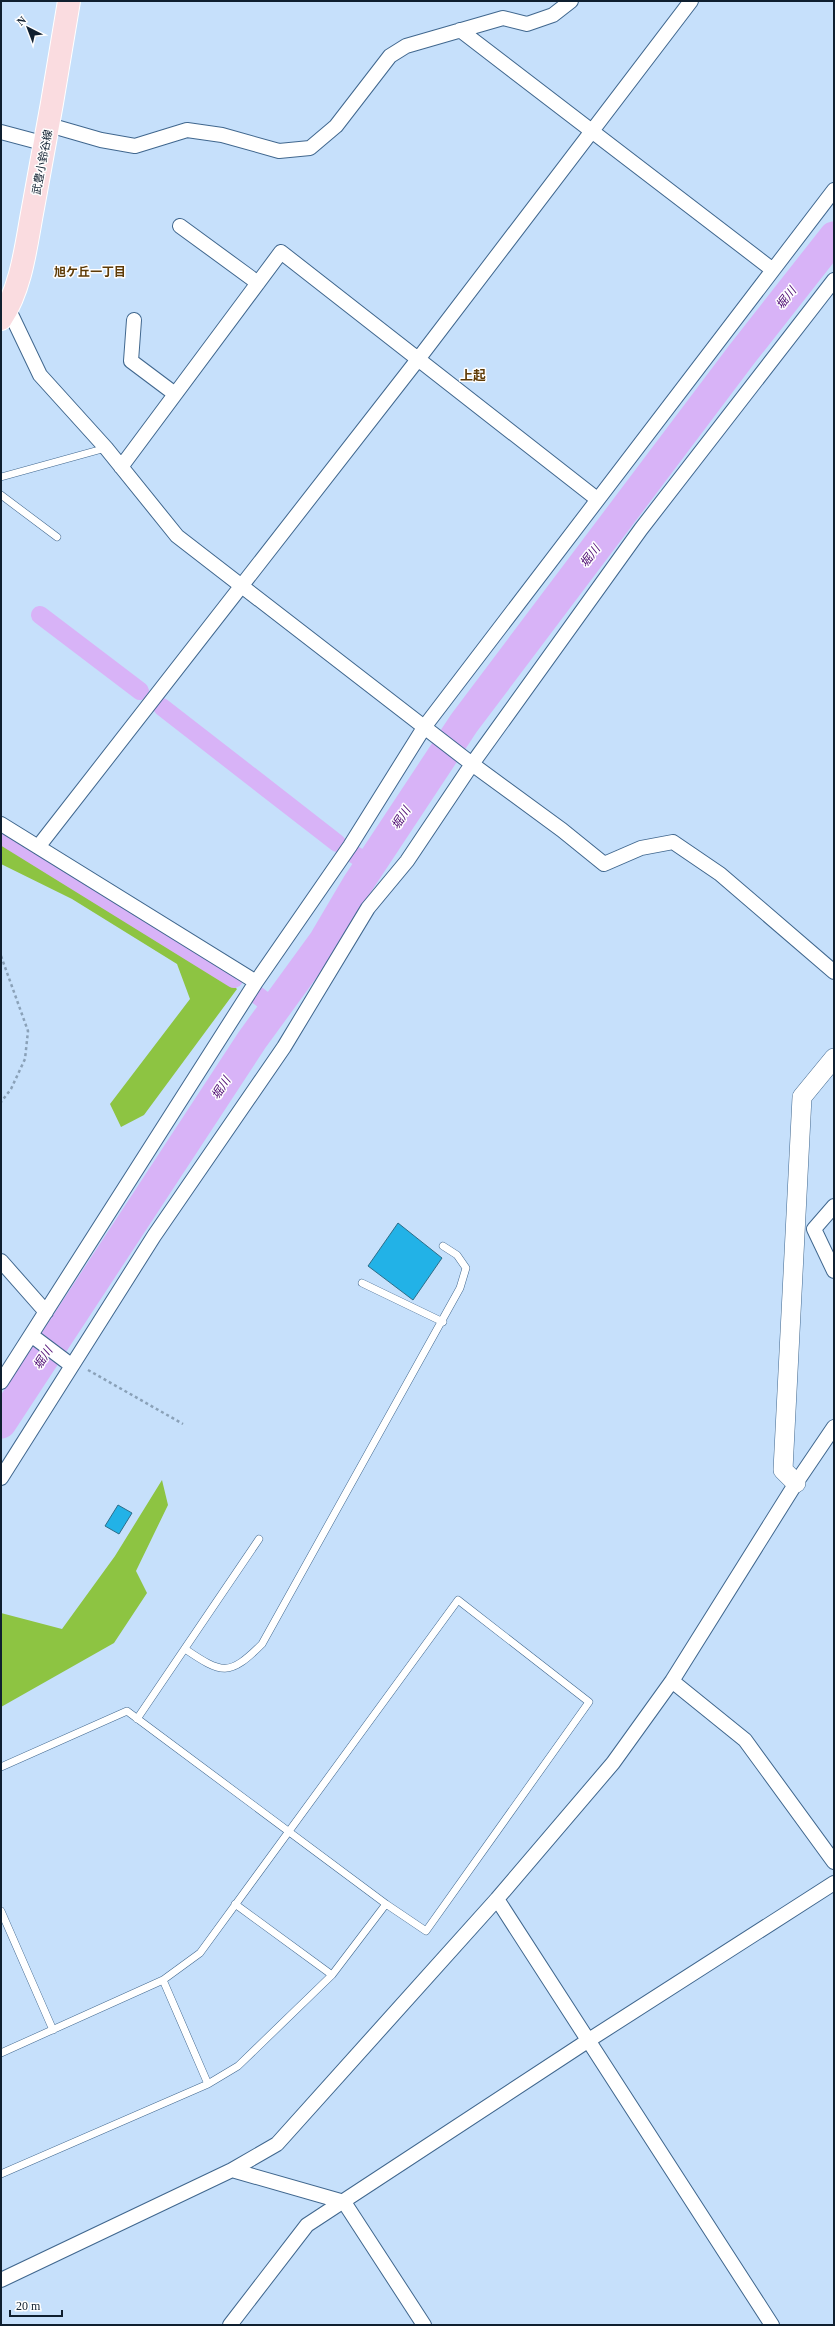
<svg xmlns="http://www.w3.org/2000/svg" width="835" height="2326" viewBox="0 0 835 2326" font-family="'Times New Roman','Noto Sans JP',serif">
<rect width="100%" height="100%" fill="#c6e0fb"/>
<path fill="#8dc442" d="M 1,836 L 216,969 L 237,989 L 144,1115 L 121,1127 L 110,1104 L 190,999 L 177,964 L 72,899 L 1,864 Z
M 162,1480 L 168,1505 L 136,1571 L 147,1593 L 114,1643 L 1,1707 L 1,1613 L 62,1629 L 115,1556 Z"/>
<g fill="none" stroke-linecap="round" stroke-linejoin="round">
<path stroke="#d8b3f7" stroke-width="18" d="M 40,615 L 140,691
M 162,707 L 337,843
M 1,835 L 234,979
M 355,855 L 372,865
M 257,995 L 274,1008"/>
<path stroke="#d8b3f7" stroke-width="31" d="M 1,1423 L 252,1040 L 324,941 L 357,885 L 464,723 L 742,354 L 834,237"/>
</g>
<path fill="#22b2e7" stroke="#2e6d88" d="M 398,1223 L 442,1258 L 413,1300 L 368,1266 Z
M 118,1505 L 132,1513 L 119,1534 L 105,1526 Z"/>
<g fill="none" stroke-linecap="round" stroke-linejoin="round">
<defs>
<path id="lane" d="M 1,477 L 106,448
M 1,495 L 57,537
M 362,1283 L 443,1322
M 185,1649 C 222,1674 229,1677 262,1644 L 460,1288 L 466,1268 L 457,1255 L 443,1246
M 137,1719 L 259,1539
M 1,1767 L 127,1711 L 386,1904 L 332,1975 L 238,2066 L 208,2084 L 1,2174
M 235,1904 L 332,1975
M 1,1911 L 53,2030
M 163,1980 L 208,2084
M 1,2053 L 163,1980 L 200,1953 L 458,1600 L 589,1702 L 426,1931 L 386,1904"/>
<path id="street" d="M 460,30 L 773,270
M 49,125 L 101,140 L 135,146 L 187,130 L 222,135 L 279,151 L 310,148 L 336,126 L 390,56 L 406,46 L 503,18 L 527,24 L 553,15 L 571,1
M 1,132 L 46,144
M 180,226 L 258,283
M 8,308 L 40,375 L 106,448 L 177,536 L 472,764 L 562,830 L 604,864 L 641,848 L 673,842 L 720,874 L 834,972
M 134,320 L 131,361 L 175,394
M 121,467 L 281,252 L 597,499
M 1,824 L 256,982
M 38,847 L 419,358 L 691,1
M 834,1206 L 814,1229 L 834,1271
M 1,1261 L 46,1312
M 31,1335 L 71,1365
M 1,1382 L 256,982 L 350,846 L 425,726 L 834,190
M 1,1478 L 154,1236 L 284,1047 L 368,908 L 407,861 L 472,764 L 641,529 L 834,280
M 672,1681 L 745,1740 L 834,1862
M 497,1899 L 772,2325
M 232,2170 L 344,2202 L 424,2325
M 1,2280 L 232,2170 L 277,2144 L 497,1899 L 613,1763 L 672,1681 L 796,1483 L 834,1427
M 230,2325 L 307,2225 L 589,2040 L 834,1883"/>
<path id="secondary" d="M 796,1483 L 783,1470 L 802,1097 L 834,1058"/>
<path id="primary" d="M 1,319 C 22,287 26,245 33,208 C 46,139 58,70 69,1"/>
</defs>
<use href="#lane" stroke="#40678e" stroke-width="8"/>
<use href="#street" stroke="#40678e" stroke-width="16"/>
<use href="#secondary" stroke="#40678e" stroke-width="20"/>
<use href="#primary" stroke="#fff" stroke-width="24"/>
<path stroke="#8aa1b8" stroke-width="2.5" stroke-dasharray="3 3" stroke-linecap="butt" d="M 1,956 L 28,1031 L 25,1059 L 11,1089 L 1,1102
M 88,1370 L 183,1424"/>
<use href="#lane" stroke="#fff" stroke-width="7"/>
<use href="#street" stroke="#fff" stroke-width="14"/>
<use href="#secondary" stroke="#fff" stroke-width="19"/>
<use href="#primary" stroke="#fadce0" stroke-width="22"/>
</g>
<g text-anchor="middle" stroke-width="3" stroke-linejoin="round" paint-order="stroke">
<g font-size="11" fill="#0f1f2f" stroke="#fefefe">
<text transform="translate(42 162) rotate(-79)" y="4">武豊小鈴谷線</text>
</g>
<g font-size="12" font-weight="bold" fill="#5e3b06" stroke="#fefefe">
<text x="90" y="276">旭ケ丘一丁目</text>
</g>
<g font-size="12" font-style="italic" fill="#500e74" stroke="#fefefe">
<text transform="translate(786 298) rotate(-52)" y="4">堀川</text>
<text transform="translate(590 556) rotate(-53)" y="4">堀川</text>
<text transform="translate(401 818) rotate(-57)" y="4">堀川</text>
<text transform="translate(221 1088) rotate(-57)" y="4">堀川</text>
<text transform="translate(43 1358) rotate(-57)" y="4">堀川</text>
</g>
<g font-size="13" font-weight="bold" fill="#5e3b06" stroke="#fefefe">
<text x="473" y="380">上起</text>
</g>
</g>
<rect width="835" height="2326" fill="none" stroke="#0f1f2f" stroke-width="4"/>
<g transform="translate(28 28) rotate(318)" stroke="#fefefe" stroke-width="3" paint-order="stroke">
<path d="M0-3L7 15L0 10L-7 15Z" fill="#0f1f2f"/>
<text y="-6" font-size="11" font-weight="bold" text-anchor="middle" fill="#0f1f2f">N</text>
</g>
<path d="M10 2310v6h52v-6" fill="none" stroke="#0f1f2f" stroke-width="2"/>
<text x="16" y="2310" font-size="12" fill="#0f1f2f" stroke="#fefefe" stroke-width="3" paint-order="stroke">20 m</text>
</svg>
